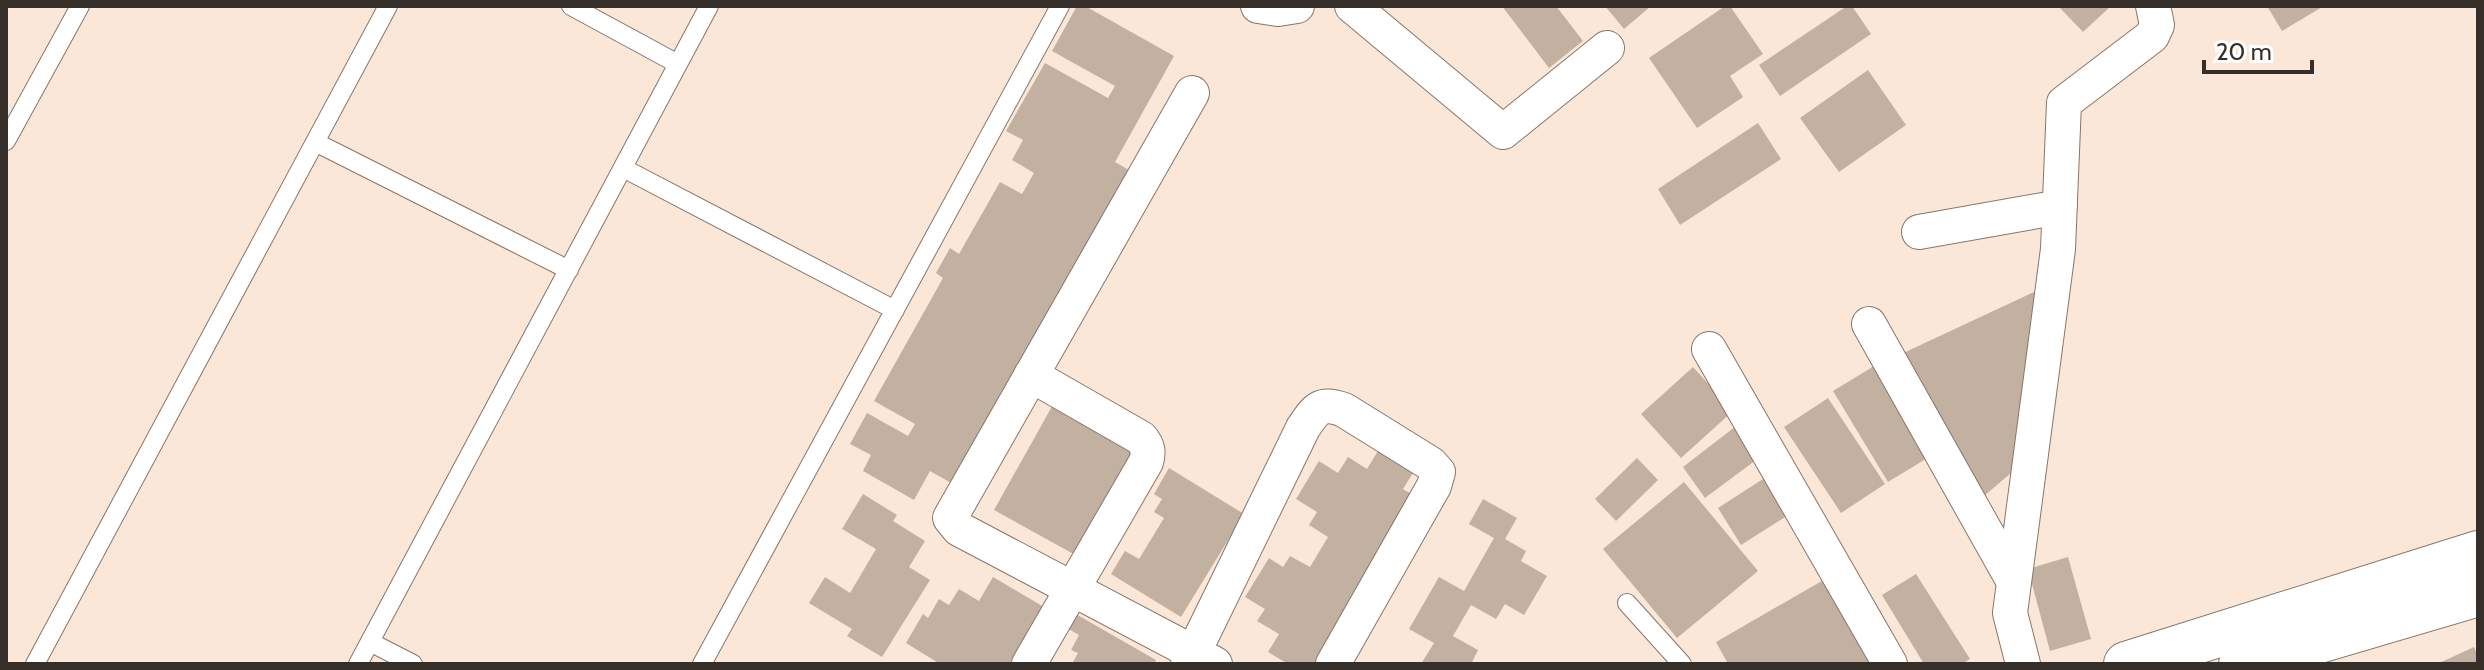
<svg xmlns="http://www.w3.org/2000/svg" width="2484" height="670" viewBox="0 0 2484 670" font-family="Cabin,sans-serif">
<rect width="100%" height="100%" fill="#fbe7d8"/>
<path fill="#c2b0a1" d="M 1077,6 L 1085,6 L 1174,56 L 1115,162 L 1136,174 L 960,488 L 930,471 L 914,500 L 863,471 L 871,455 L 850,444 L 867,413 L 908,436 L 915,424 L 874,401 L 943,278 L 936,273 L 950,248 L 959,254 L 1000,182 L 1022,194 L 1034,173 L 1012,160 L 1023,140 L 1006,131 L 1045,63 L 1108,98 L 1115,86 L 1052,51 Z
M 1502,6 L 1556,6 L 1583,41 L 1549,68 Z
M 1605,6 L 1651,6 L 1624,29 Z
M 1725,6 L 1730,6 L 1763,54 L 1730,76 L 1743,97 L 1697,128 L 1649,58 Z
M 1847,6 L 1852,6 L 1871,34 L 1780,96 L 1759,65 Z
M 2058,6 L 2111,6 L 2083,32 Z
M 2267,6 L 2324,6 L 2282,31 Z
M 1868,70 L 1906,125 L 1839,172 L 1800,118 Z
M 1758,123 L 1781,159 L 1680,225 L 1658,189 Z
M 2047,286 L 2018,467 L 1984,496 L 1899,355 Z
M 1879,363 L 1934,454 L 1888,482 L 1833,391 Z
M 1693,367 L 1733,411 L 1681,458 L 1641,414 Z
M 1828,398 L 1885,484 L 1841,513 L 1784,427 Z
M 1055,401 L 1140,448 L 1079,557 L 994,510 Z
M 1740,423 L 1764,454 L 1705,498 L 1683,467 Z
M 1381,446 L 1416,468 L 1403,489 L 1418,498 L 1315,664 L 1288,664 L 1268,652 L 1279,634 L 1257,621 L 1265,609 L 1245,597 L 1269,558 L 1283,567 L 1290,556 L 1310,567 L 1328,537 L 1309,525 L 1317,512 L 1296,499 L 1319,461 L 1338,473 L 1348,457 L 1367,469 Z
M 1637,458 L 1658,480 L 1616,521 L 1595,499 Z
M 1169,468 L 1244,514 L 1181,617 L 1111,574 L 1125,551 L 1139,559 L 1164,518 L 1154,512 L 1162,499 L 1154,494 Z
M 1766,477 L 1790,514 L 1741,545 L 1718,508 Z
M 1684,482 L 1758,571 L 1677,638 L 1603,549 Z
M 863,494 L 897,515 L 893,521 L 925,541 L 909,567 L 930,580 L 882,657 L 847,636 L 852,629 L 809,603 L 825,577 L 850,593 L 876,549 L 842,529 Z
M 1483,499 L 1517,518 L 1505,539 L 1526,551 L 1521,561 L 1547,576 L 1524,615 L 1505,604 L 1496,619 L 1471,605 L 1453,636 L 1478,650 L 1472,662 L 1475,664 L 1421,664 L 1434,643 L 1409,629 L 1439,577 L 1464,591 L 1494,538 L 1469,524 Z
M 2068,557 L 2091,639 L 2050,651 L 2028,569 Z
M 1916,574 L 1970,659 L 1962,664 L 1924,664 L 1882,595 Z
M 993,577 L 1049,610 L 1016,664 L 940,664 L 906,643 L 923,614 L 928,618 L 939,599 L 949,605 L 959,589 L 979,601 Z
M 1827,578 L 1876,664 L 1728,664 L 1716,642 Z
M 1074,613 L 1156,660 L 1154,664 L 1072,664 L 1078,653 L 1071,650 L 1079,635 L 1067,628 Z
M 2474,647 L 2478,656 L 2478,664 L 2437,664 Z"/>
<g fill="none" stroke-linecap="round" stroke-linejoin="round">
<defs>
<path id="service" d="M 571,6 L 678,64
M 6,141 L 80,6
M 315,142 L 569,270
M 623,168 L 895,310
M 1627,603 L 1682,664
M 370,642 L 413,664
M 35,664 L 388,6
M 358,664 L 709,6
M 702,664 L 1060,6"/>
<path id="minor" d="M 1258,6 L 1278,9 L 1297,6
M 1352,6 L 1503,132 L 1607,48
M 1192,93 L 950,518 L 959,529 L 1215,664
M 1919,232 L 2060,207
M 1869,324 L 2014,582
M 1709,349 L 1890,664
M 1029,664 L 1146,462 C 1149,452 1148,446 1141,438 L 1031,375
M 1188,664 L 1303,428 C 1316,409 1320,401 1344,410 L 1431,464 L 1438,472 L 1434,486 L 1333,664
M 2023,664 L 2010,613 L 2058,249 L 2064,103 L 2152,36 L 2157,25 L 2153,6"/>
<path id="primary" d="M 2126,664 L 2478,553
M 2241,664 L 2478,594"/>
</defs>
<use href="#service" stroke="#877668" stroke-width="20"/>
<use href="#minor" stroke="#877668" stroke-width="36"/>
<use href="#primary" stroke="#877668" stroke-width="46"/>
<use href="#service" stroke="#fff" stroke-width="18"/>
<use href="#minor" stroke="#fff" stroke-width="34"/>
<use href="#primary" stroke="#fff" stroke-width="44"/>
</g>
<rect width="2484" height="670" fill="none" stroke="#362f29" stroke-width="16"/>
<path d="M2204 60v12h108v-12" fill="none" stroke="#362f29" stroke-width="4"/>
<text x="2216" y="60" font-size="24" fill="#362f29" stroke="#ffffff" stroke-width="6" paint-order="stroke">20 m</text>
</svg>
